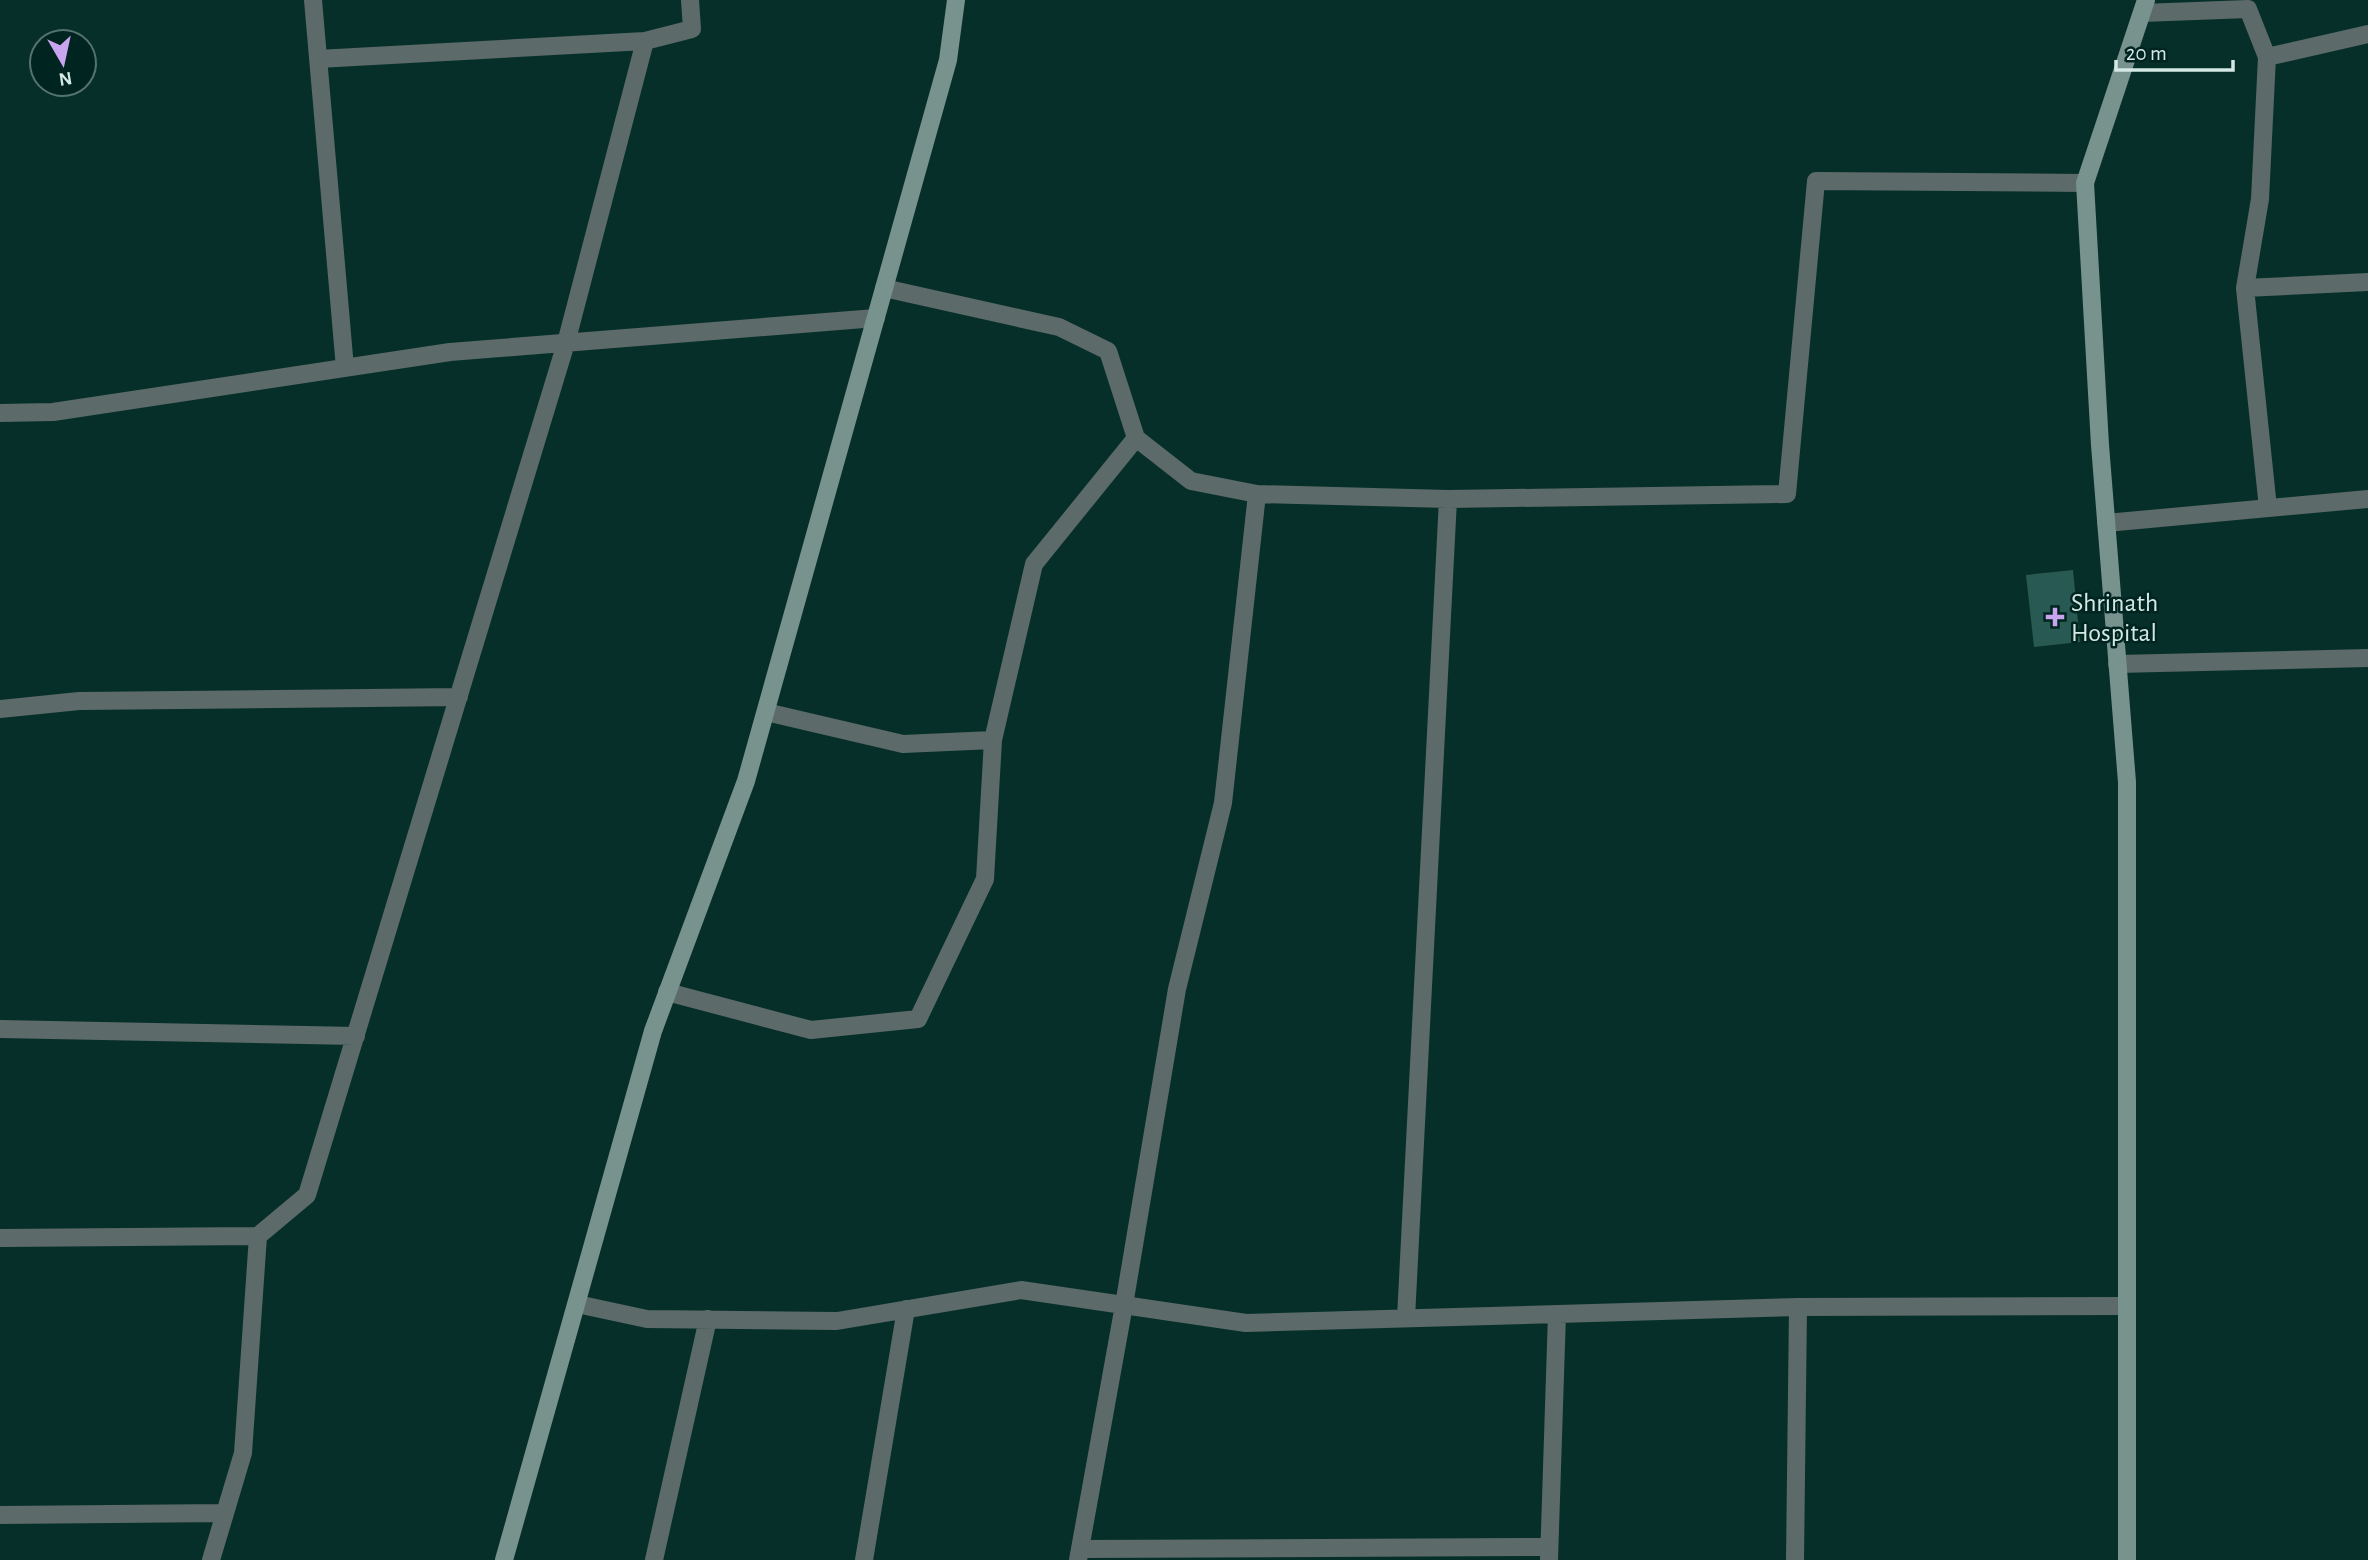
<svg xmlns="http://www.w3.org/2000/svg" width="2368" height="1560" viewBox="0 0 2368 1560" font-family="'Alegreya Sans',sans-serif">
<rect width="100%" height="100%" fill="#072f2a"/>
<path fill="#285952" d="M 2073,570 L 2080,642 L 2034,647 L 2026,575 Z"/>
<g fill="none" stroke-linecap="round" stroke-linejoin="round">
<path stroke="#5c6b69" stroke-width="18" d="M 2117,664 L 2368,658"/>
<path stroke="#5c6b69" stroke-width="18" d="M 313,0 L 345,368
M 2142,13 L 2248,9 L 2267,57
M 318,59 L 645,41 L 692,29 L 690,0
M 884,288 L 1059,327 L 1108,351 L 1136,438 L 1191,481 L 1257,494 L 1448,499 L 1787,494 L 1816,181 L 2085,183
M 2245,288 L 2368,282
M 0,413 L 53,412 L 450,352 L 876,318
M 2268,508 L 2245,288 L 2260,199 L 2267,57 L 2368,34
M 2106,523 L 2368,499
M 0,709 L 79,701 L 459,697
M 766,712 L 903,744 L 993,740 L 1034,564 L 1136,438
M 667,992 L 811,1030 L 918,1019 L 985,879 L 993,740
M 0,1029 L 356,1036
M 0,1238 L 258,1236
M 577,1304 L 647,1319 L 837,1321 L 1021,1290 L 1246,1323 L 1798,1307 L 2127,1306
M 1406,1318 L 1448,499
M 0,1515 L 225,1513
M 1080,1549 L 1549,1547
M 211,1560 L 243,1453 L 258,1236 L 307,1195 L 566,343 L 645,41
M 654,1560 L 708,1319
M 864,1560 L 906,1309
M 1078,1560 L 1124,1305 L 1177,989 L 1223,803 L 1257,494
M 1549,1560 L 1557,1314
M 1795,1560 L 1798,1307"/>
<path stroke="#78928d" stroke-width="18" d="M 504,1560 L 653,1031 L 746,781 L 948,60 L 956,0
M 2127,1560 L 2127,782 L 2100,445 L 2085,183 L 2146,0"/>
</g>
<path fill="#c8a5ee" stroke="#002520" stroke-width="2.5" d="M2051.5 606.5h7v7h7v7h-7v7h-7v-7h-7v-7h7z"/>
<g text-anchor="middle" stroke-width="5" stroke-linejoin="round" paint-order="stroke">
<g font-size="26" fill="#d4e8e4" stroke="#002520" text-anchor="start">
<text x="2071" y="611">Shrinath<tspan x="2071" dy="30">Hospital</tspan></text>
</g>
</g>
<g transform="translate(63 63) rotate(171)"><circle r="33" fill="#002520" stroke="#55736e" stroke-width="2"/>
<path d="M0-5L12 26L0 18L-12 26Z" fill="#c8a5ee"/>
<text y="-10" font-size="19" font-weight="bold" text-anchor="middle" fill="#d4e8e4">N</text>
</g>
<path d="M2116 60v10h117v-10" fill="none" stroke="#d4e8e4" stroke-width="3.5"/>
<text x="2126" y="60" font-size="21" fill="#d4e8e4" stroke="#002520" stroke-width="5" paint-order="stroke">20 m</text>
</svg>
